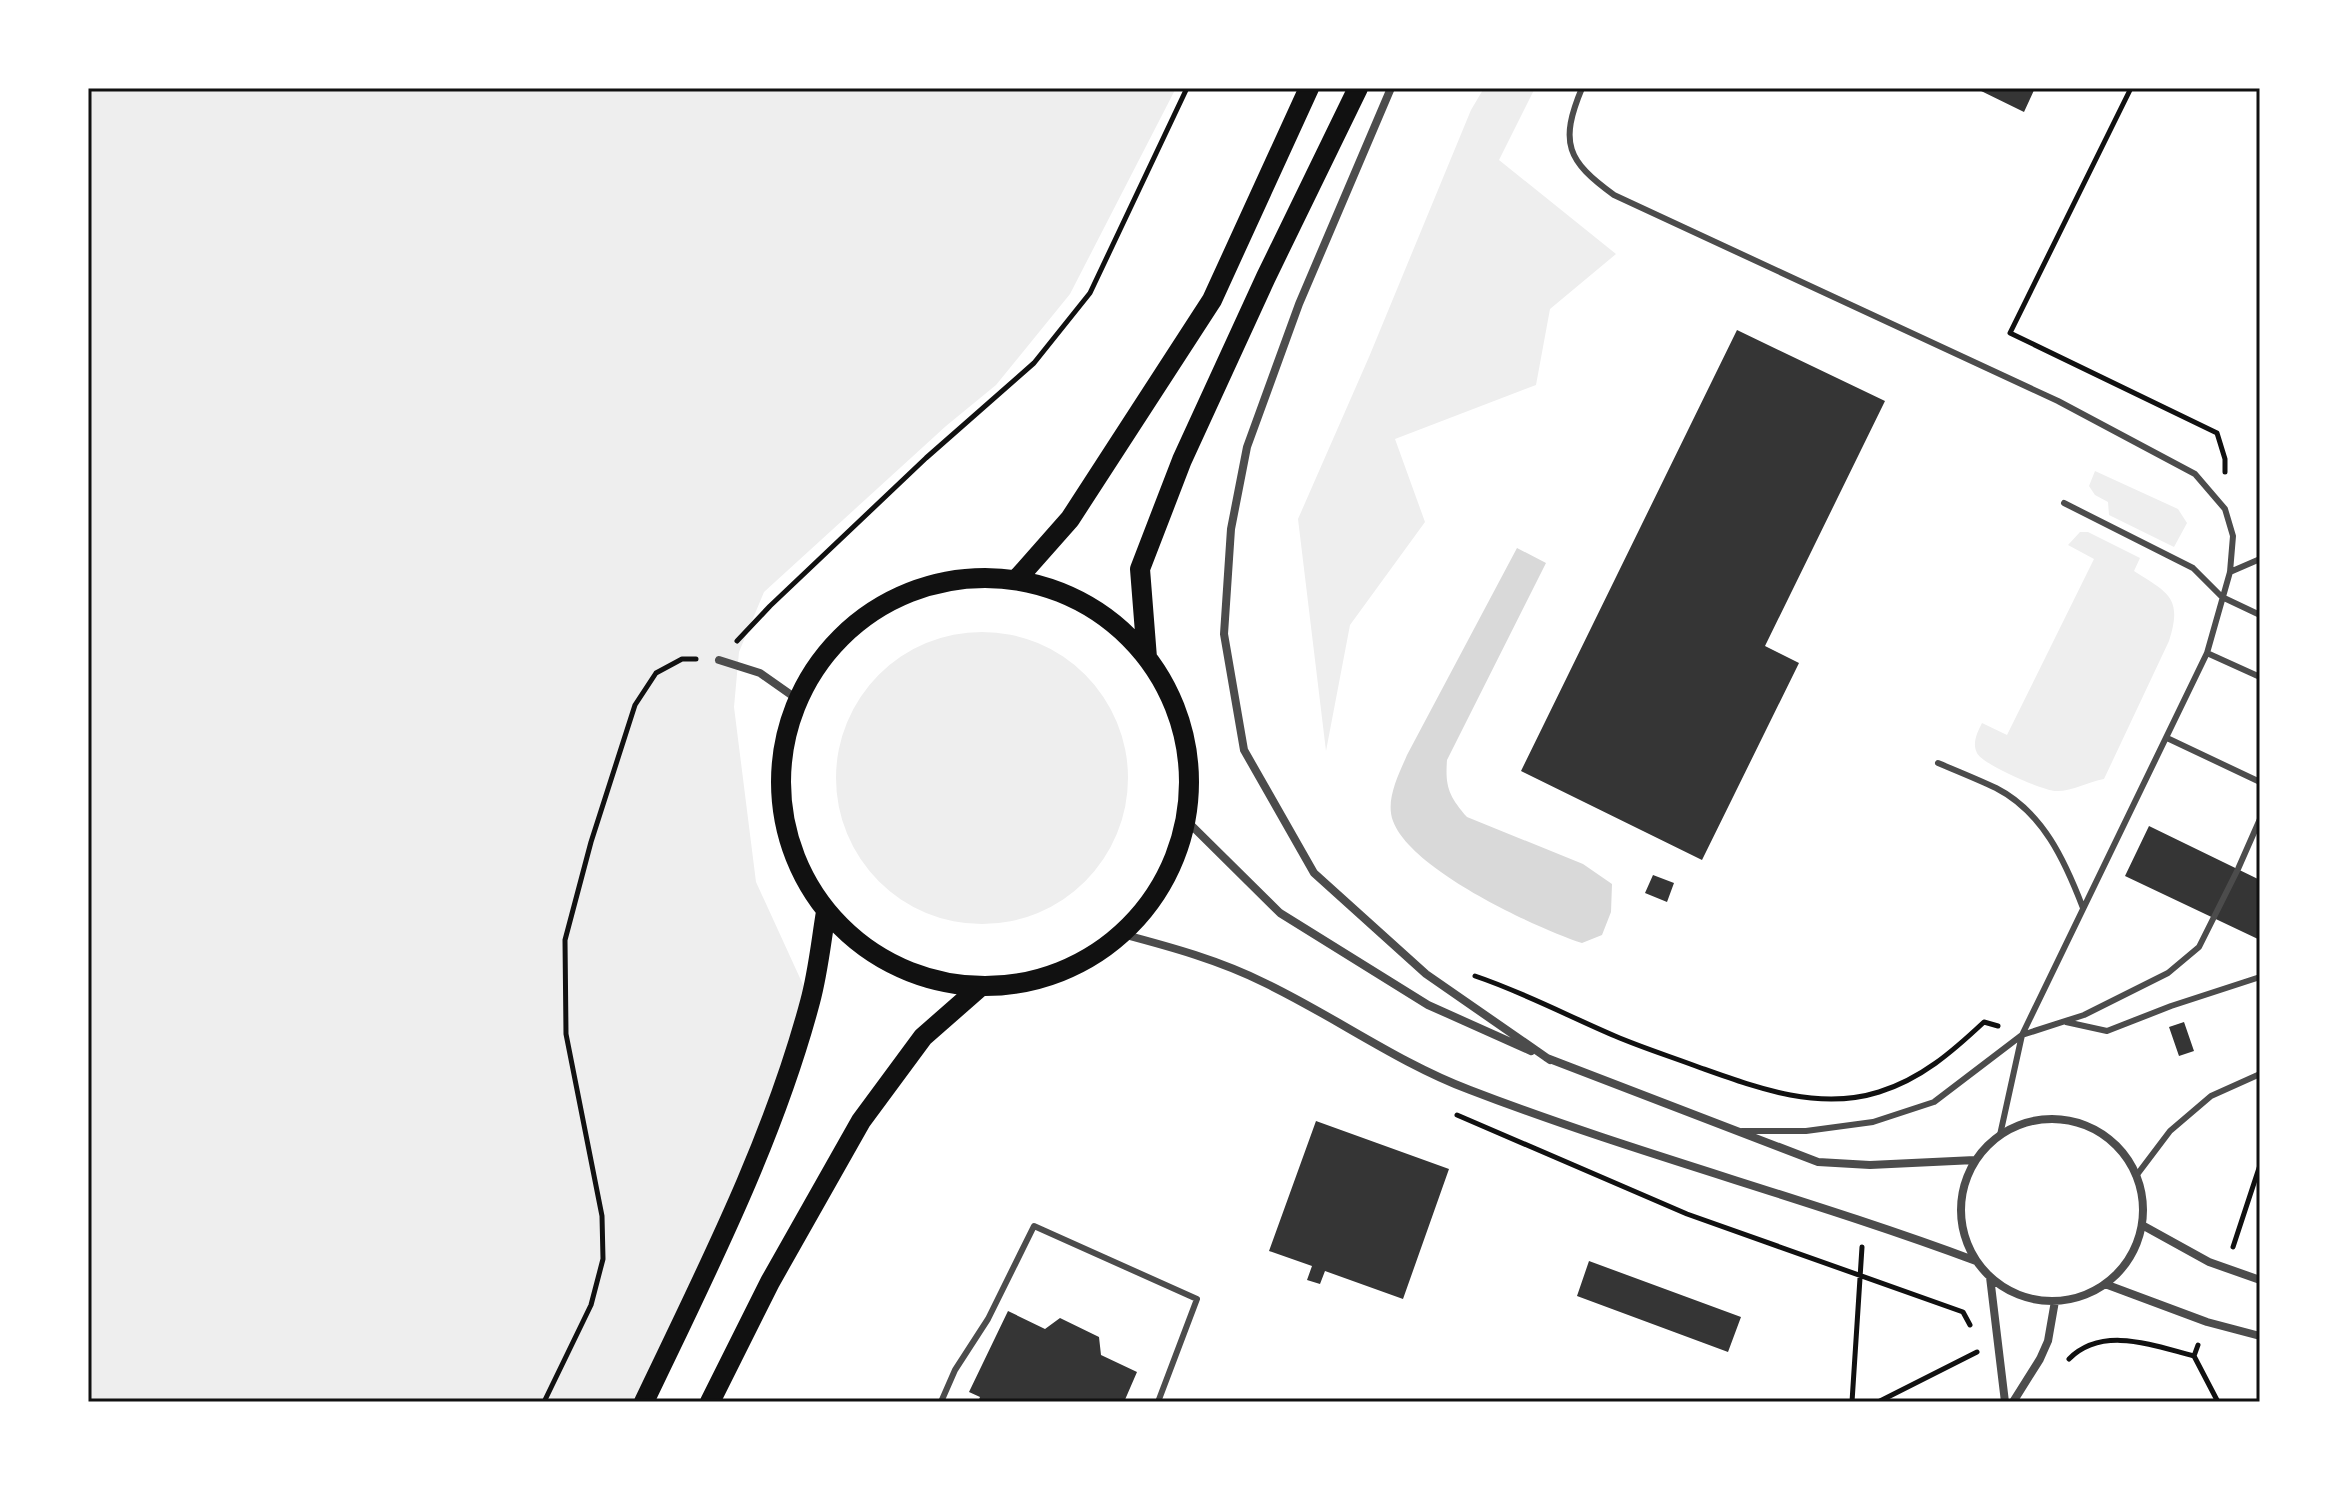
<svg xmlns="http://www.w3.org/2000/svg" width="2348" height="1490" viewBox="0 0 2348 1490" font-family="'Nunito Sans',sans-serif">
<rect width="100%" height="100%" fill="#fff"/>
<path fill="#eee" d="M 88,88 L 1176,88 L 1070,294 L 996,385 L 946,426 L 764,592 L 739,652 L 734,707 L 756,882 L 810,1000 L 784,1085 L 644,1402 L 88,1402 Z
M 1484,88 L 1535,88 L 1499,160 L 1616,254 L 1550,309 L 1536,385 L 1395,439 L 1425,522 L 1350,625 L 1326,751 L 1298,519 L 1369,357 L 1471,110 Z
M 2095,471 L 2178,509 L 2187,523 L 2174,547 L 2109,515 L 2108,502 L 2095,495 L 2089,486 Z
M 2080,532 L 2088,532 L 2140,558 L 2134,571 C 2168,593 2183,597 2169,641 L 2104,779 C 2088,782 2071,792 2055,791 C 2041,790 1982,764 1977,753 C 1972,743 1977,733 1982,723 L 2007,735 L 2094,559 L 2068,545 Z
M836 778a146 146 0 1 1 292 0a146 146 0 1 1-292 0Z"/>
<path fill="#d9d9d9" d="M 1517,548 L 1546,563 L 1447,760 C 1445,787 1449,796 1467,817 L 1583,864 L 1612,884 L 1611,912 L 1602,935 L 1582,943 C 1534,927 1411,870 1393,821 C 1385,800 1399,774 1407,755 Z"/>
<path fill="#353535" d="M 1975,88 L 2035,88 L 2024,112 Z
M 1737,330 L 1885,401 L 1765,646 L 1799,663 L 1702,860 L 1521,771 Z
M 2149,826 L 2260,880 L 2260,940 L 2125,876 Z
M 1653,875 L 1674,883 L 1667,902 L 1645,893 Z
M 2184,1022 L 2194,1051 L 2179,1056 L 2169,1027 Z
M 1316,1121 L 1449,1169 L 1403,1299 L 1325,1271 L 1320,1284 L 1307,1280 L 1312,1266 L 1269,1251 Z
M 1589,1261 L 1741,1317 L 1728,1352 L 1577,1296 Z
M 1008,1311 L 1045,1329 L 1060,1318 L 1099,1337 L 1101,1355 L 1137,1372 L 1124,1402 L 978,1402 L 980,1397 L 969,1392 Z"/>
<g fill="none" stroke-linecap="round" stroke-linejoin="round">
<path stroke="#111" stroke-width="5" d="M 2131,88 L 2010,333 L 2217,433 L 2225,459 L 2225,472
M 737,641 L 770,606 L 926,458 L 1034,363 L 1090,293 L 1187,88
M 1475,976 C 1523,992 1568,1016 1615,1036 C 1643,1048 1672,1057 1701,1068 C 1757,1088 1819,1111 1879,1092 C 1921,1079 1952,1052 1984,1022 L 1998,1026
M 1457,1115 L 1687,1214 L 1963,1312 L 1970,1325
M 2233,1247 L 2260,1165
M 2198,1345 L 2194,1356 L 2218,1402
M 2069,1359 C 2103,1325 2154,1346 2194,1356
M 544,1402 L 591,1305 L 603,1259 L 602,1216 L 566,1034 L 565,940 L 591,842 L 635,705 L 656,673 L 682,659 L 696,659
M 1852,1402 L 1862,1247
M 1878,1402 L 1977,1352"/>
<path stroke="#4c4c4c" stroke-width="6" d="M 1582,88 C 1559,143 1567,161 1614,195 L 2058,401 L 2195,474 L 2225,509 L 2233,536 L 2230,572 L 2207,653 L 2022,1035 L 2000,1135
M 2064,503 L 2193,568 L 2222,597 L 2260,615
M 2230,572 L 2260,559
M 2207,653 L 2260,677
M 2167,738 L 2260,782
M 1938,763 C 1957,771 1977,779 1996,788 C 2043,812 2065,861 2083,908
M 2066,1022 L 2107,1031 L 2171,1006 L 2260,977
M 1742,1131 L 1806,1131 L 1873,1122 L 1934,1102 L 2022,1035 L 2084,1015 L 2168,973 L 2199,947 L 2238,869 L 2260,819
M 2136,1176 L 2170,1131 L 2211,1096 L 2260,1074
M 941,1402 L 955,1370 L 988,1319 L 1034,1226 L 1197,1299 L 1158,1402
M 2131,1402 L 2145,1402"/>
<path stroke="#4c4c4c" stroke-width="8" d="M 1391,88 L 1299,304 L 1247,447 L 1231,529 L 1224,634 L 1244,750 L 1314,873 L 1426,974 L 1550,1060
M 719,660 L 760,673 L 797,699
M 1186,820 L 1280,913 L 1428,1005 L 1531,1051
M 1122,934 C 1171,947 1219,960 1265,983 C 1334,1016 1398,1063 1470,1090 C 1636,1154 1810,1199 1976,1261
M 1547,1058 L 1818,1162 L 1870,1165 L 1975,1160
M1961 1210a91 91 0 1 1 182 0a91 91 0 1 1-182 0Z
M 2142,1225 L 2209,1262 L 2260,1280
M 1990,1277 L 2005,1402
M 2105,1284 L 2207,1322 L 2260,1336
M 2013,1402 L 2040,1359 L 2048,1341 L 2055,1301"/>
<path stroke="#111" stroke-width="20" d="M781 782a204 204 0 1 1 408 0a204 204 0 1 1-408 0Z
M 1016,580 L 1070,519 L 1212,300 L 1309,88
M 1147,658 L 1140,569 L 1182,460 L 1266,277 L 1358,88
M 644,1402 C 706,1272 773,1141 810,1002 C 818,973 821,942 826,912
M 710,1402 L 770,1282 L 861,1121 L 923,1037 L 980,987"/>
</g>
<rect width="2348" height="1490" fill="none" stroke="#ffffff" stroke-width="180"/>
<rect x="90" y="90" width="2168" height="1310" fill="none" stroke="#111" stroke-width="3"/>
</svg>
